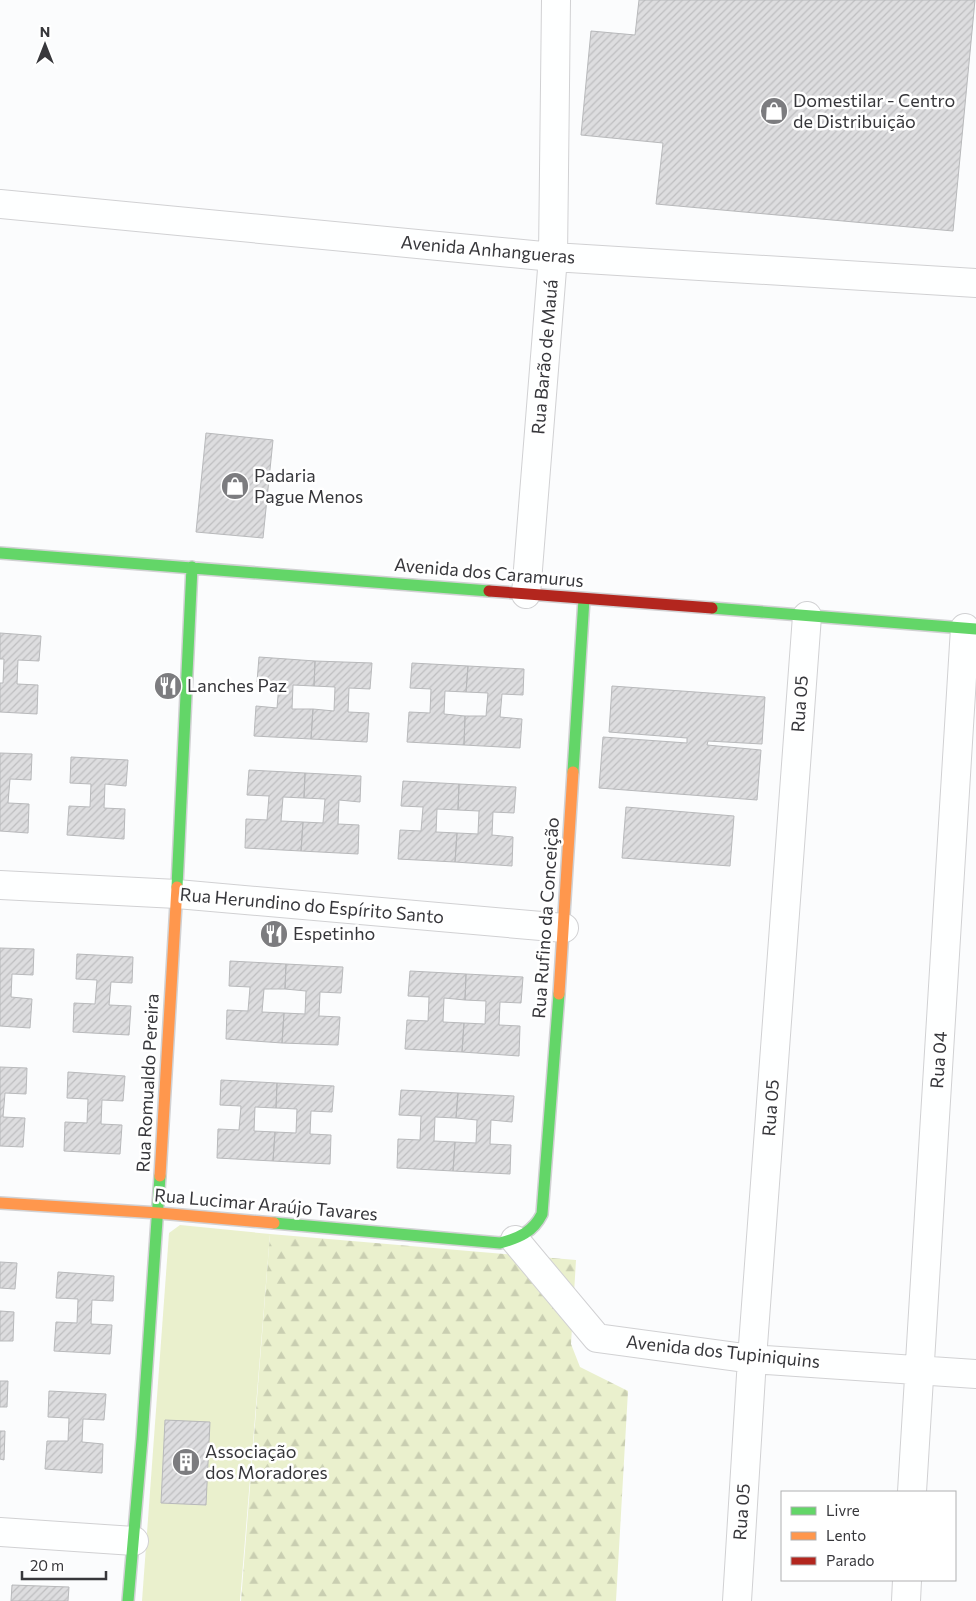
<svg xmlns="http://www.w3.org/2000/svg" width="976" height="1601" viewBox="0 0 976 1601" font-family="Commissioner,sans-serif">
<defs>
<pattern id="forest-firs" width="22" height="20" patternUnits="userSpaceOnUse" patternTransform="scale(1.25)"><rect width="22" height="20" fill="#eaf0cd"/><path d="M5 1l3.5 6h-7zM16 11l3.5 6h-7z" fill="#c9ceb1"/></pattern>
<pattern id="building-hatch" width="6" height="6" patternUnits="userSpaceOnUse" patternTransform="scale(1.25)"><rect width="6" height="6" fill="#dddddf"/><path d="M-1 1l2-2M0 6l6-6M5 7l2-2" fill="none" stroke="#bebec0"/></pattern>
</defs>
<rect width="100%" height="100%" fill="#fbfcfd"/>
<path fill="url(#forest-firs)" d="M 270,1234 L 576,1260 L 571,1344 L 580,1367 L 628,1391 L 616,1601 L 241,1601 Z"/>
<path fill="#eaf0cd" d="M 180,1225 L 270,1234 L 240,1601 L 142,1601 L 169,1233 Z"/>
<path fill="url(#building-hatch)" stroke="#b8b9bb" d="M 639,0 L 975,0 L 953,231 L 656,204 L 663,143 L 581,135 L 591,31 L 635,35 Z
M 206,433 L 273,440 L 263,538 L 196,532 Z
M 0,633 L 41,636 L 39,661 L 18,660 L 17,684 L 38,685 L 37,714 L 0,712 L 0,683 L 3,683 L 4,659 L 0,659 Z
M 259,657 L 315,661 L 314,686 L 293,685 L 292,709 L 313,709 L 311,739 L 254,736 L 256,706 L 277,708 L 279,684 L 257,682 Z
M 315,661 L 372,663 L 370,689 L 349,688 L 348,712 L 369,713 L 367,742 L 311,739 L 313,709 L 334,711 L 335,687 L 314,686 Z
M 412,663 L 468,666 L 466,692 L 445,691 L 444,714 L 465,716 L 464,745 L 407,742 L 409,712 L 430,713 L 431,689 L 410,688 Z
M 468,666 L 524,669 L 523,695 L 502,694 L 500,717 L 522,719 L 520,748 L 464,745 L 465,716 L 486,716 L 488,693 L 466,692 Z
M 612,686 L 765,697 L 762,744 L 708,741 L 707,745 L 761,750 L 757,800 L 599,788 L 603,737 L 687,743 L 687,738 L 609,732 Z
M 0,753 L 32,754 L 31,780 L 10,779 L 8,803 L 29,804 L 28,833 L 0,831 Z
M 71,757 L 128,760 L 126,786 L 105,784 L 104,808 L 125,809 L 124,839 L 67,835 L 69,806 L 90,807 L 91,784 L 70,783 Z
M 249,770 L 305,773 L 304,798 L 283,797 L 281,821 L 303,822 L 301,851 L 245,848 L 246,819 L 267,820 L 269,796 L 247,795 Z
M 305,773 L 361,776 L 360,802 L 339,800 L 338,824 L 359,825 L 358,854 L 301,851 L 303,822 L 323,823 L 325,799 L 304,798 Z
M 403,781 L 459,784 L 458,810 L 437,809 L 436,832 L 457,833 L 455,862 L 398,859 L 400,830 L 421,831 L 423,807 L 401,806 Z
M 459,784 L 516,787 L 514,813 L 493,812 L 492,835 L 513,837 L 512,866 L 455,862 L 457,833 L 478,834 L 479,811 L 458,810 Z
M 626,807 L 734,816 L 730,866 L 622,858 Z
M 0,948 L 34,949 L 33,975 L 12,974 L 11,997 L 32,999 L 30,1028 L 0,1026 Z
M 77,954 L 133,957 L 132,983 L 111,982 L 109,1005 L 131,1006 L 129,1035 L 73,1032 L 74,1003 L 95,1004 L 97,980 L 76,979 Z
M 230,961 L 286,964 L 285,989 L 264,989 L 262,1012 L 284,1013 L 282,1043 L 226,1039 L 227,1010 L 248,1011 L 250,987 L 229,986 Z
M 286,964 L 343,967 L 341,993 L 320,992 L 319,1016 L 340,1017 L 338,1045 L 282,1043 L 284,1013 L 305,1014 L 306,991 L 285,989 Z
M 410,971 L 466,974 L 465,1000 L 444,998 L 443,1022 L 464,1023 L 462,1052 L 405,1049 L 407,1020 L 428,1021 L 429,997 L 408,996 Z
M 466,974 L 523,977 L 521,1003 L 500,1002 L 499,1025 L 520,1026 L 519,1056 L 462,1052 L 464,1023 L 485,1024 L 486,1001 L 465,1000 Z
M 0,1067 L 27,1068 L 26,1094 L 5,1093 L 3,1117 L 25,1118 L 23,1147 L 0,1146 Z
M 68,1072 L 125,1076 L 123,1101 L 102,1100 L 101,1124 L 122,1125 L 120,1154 L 64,1151 L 65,1122 L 87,1123 L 88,1099 L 67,1098 Z
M 221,1080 L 277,1083 L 276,1108 L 255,1107 L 254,1131 L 275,1132 L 273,1161 L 217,1158 L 218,1129 L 239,1130 L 241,1106 L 220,1105 Z
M 277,1083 L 334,1086 L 332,1112 L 311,1111 L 310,1134 L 331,1135 L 330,1164 L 273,1161 L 275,1132 L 296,1133 L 297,1109 L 276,1108 Z
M 401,1090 L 458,1093 L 456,1118 L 435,1117 L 434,1141 L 455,1142 L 453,1171 L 397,1168 L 398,1139 L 420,1140 L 421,1116 L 399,1115 Z
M 458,1093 L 514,1096 L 512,1122 L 491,1120 L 490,1144 L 511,1145 L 510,1174 L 453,1171 L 455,1142 L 476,1143 L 477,1120 L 456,1118 Z
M 0,1262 L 17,1263 L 15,1289 L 0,1288 Z
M 58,1272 L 114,1276 L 113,1301 L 92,1300 L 91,1324 L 112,1325 L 110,1354 L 54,1351 L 56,1322 L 77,1323 L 78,1299 L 56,1298 Z
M 0,1311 L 14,1312 L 13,1341 L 0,1341 Z
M 0,1381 L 8,1381 L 7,1407 L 0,1407 Z
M 49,1391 L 106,1394 L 104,1420 L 83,1419 L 82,1442 L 103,1444 L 102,1473 L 45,1469 L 47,1441 L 68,1441 L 69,1418 L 48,1417 Z
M 165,1420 L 210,1422 L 206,1505 L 161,1503 Z
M 0,1431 L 5,1431 L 4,1460 L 0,1459 Z
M 12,1585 L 69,1587 L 68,1601 L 11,1601 Z"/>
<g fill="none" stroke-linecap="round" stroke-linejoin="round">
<defs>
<path id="street" d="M 0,204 L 553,257 L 976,283
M 526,594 L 553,257 L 556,0
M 0,885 L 177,894 L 564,928
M 515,1240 L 597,1338 L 752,1359 L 976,1374
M 912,1492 L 965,628
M 0,1532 L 134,1541
M 737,1601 L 752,1359 L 807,616
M 906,1601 L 907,1580"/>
<path id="fast" d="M 0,553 L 489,591
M 712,608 L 976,629
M 573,772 L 584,599
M 177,887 L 192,567
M 274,1223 L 500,1243 C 519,1238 533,1232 542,1214 L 559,994
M 128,1601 L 142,1439 L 160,1176"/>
<path id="slow" d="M 559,994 L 573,772
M 160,1176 L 177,887
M 0,1203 L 159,1213 L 274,1223"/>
<path id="jam" d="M 489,591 L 712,608"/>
</defs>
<use href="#street" stroke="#d1d1d3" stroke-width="30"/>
<use href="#fast" stroke="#d1d1d3" stroke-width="14"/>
<use href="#slow" stroke="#d1d1d3" stroke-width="14"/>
<use href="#jam" stroke="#d1d1d3" stroke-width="14"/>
<use href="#street" stroke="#feffff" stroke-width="28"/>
<use href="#fast" stroke="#63d668" stroke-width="11"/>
<use href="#slow" stroke="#ff974d" stroke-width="11"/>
<use href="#jam" stroke="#b3261e" stroke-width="11"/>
</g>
<defs>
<symbol id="shop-disc" viewBox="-11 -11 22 22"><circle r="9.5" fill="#7c7c7f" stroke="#fff"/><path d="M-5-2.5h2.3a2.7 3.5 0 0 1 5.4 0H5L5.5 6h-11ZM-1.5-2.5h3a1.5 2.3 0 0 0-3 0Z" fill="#fff"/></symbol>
<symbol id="restaurant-disc" viewBox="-11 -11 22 22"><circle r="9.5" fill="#7c7c7f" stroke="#fff"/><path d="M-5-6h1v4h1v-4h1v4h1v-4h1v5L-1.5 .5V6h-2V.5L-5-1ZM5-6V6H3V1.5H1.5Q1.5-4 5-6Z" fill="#fff"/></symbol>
<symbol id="building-disc" viewBox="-11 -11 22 22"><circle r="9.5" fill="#7c7c7f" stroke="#fff"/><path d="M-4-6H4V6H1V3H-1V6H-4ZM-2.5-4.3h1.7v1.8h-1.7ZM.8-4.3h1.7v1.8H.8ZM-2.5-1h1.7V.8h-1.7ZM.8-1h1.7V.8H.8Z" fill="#fff"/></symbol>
</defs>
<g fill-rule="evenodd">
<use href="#shop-disc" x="758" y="95" width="32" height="32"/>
<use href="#shop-disc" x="219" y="470" width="32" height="32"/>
<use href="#restaurant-disc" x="152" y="670" width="32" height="32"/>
<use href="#restaurant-disc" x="258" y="918" width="32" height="32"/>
<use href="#building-disc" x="170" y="1446" width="32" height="32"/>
</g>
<g text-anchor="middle" stroke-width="5" stroke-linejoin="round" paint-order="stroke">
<g font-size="18" fill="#37373b" stroke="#fff" text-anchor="start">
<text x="793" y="107">Domestilar - Centro<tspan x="793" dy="21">de Distribuição</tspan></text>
<text x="254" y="482">Padaria<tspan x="254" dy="21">Pague Menos</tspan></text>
<text x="187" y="692">Lanches Paz</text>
<text x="293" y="940">Espetinho</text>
<text x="205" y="1458">Associação<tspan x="205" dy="21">dos Moradores</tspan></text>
</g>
<g font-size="18" fill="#37373b" stroke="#fff">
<text transform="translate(488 250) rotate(5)" y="6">Avenida Anhangueras</text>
<text transform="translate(545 357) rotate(-85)" y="6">Rua Barão de Mauá</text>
<text transform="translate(489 573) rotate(5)" y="6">Avenida dos Caramurus</text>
<text transform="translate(800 704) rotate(-86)" y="6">Rua 05</text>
<text transform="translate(312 906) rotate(5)" y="6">Rua Herundino do Espírito Santo</text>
<text transform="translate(546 918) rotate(-86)" y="6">Rua Rufino da Conceição</text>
<text transform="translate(939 1060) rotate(-86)" y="6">Rua 04</text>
<text transform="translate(148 1083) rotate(-87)" y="6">Rua Romualdo Pereira</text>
<text transform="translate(771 1108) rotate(-86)" y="6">Rua 05</text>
<text transform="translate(266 1205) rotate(5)" y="6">Rua Lucimar Araújo Tavares</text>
<text transform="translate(723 1352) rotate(6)" y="6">Avenida dos Tupiniquins</text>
<text transform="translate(742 1512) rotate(-86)" y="6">Rua 05</text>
</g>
</g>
<rect x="781" y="1491" width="175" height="90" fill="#ffffff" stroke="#afafb1"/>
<rect x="791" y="1507" width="25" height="8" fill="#63d668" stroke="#afafb1"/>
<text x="826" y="1516" font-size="15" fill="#37373b">Livre</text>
<rect x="791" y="1532" width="25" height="8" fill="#ff974d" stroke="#afafb1"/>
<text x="826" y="1541" font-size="15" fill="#37373b">Lento</text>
<rect x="791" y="1557" width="25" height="8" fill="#b3261e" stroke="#afafb1"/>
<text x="826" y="1566" font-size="15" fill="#37373b">Parado</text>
<g transform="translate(45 45)" stroke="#ffffff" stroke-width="4" paint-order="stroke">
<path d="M0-4L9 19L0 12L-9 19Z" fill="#37373b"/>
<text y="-8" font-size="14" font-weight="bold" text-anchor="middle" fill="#37373b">N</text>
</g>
<path d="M22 1571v8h84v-8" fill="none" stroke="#37373b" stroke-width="2.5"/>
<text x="30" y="1571" font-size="15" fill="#37373b" stroke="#ffffff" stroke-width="4" paint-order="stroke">20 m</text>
</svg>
